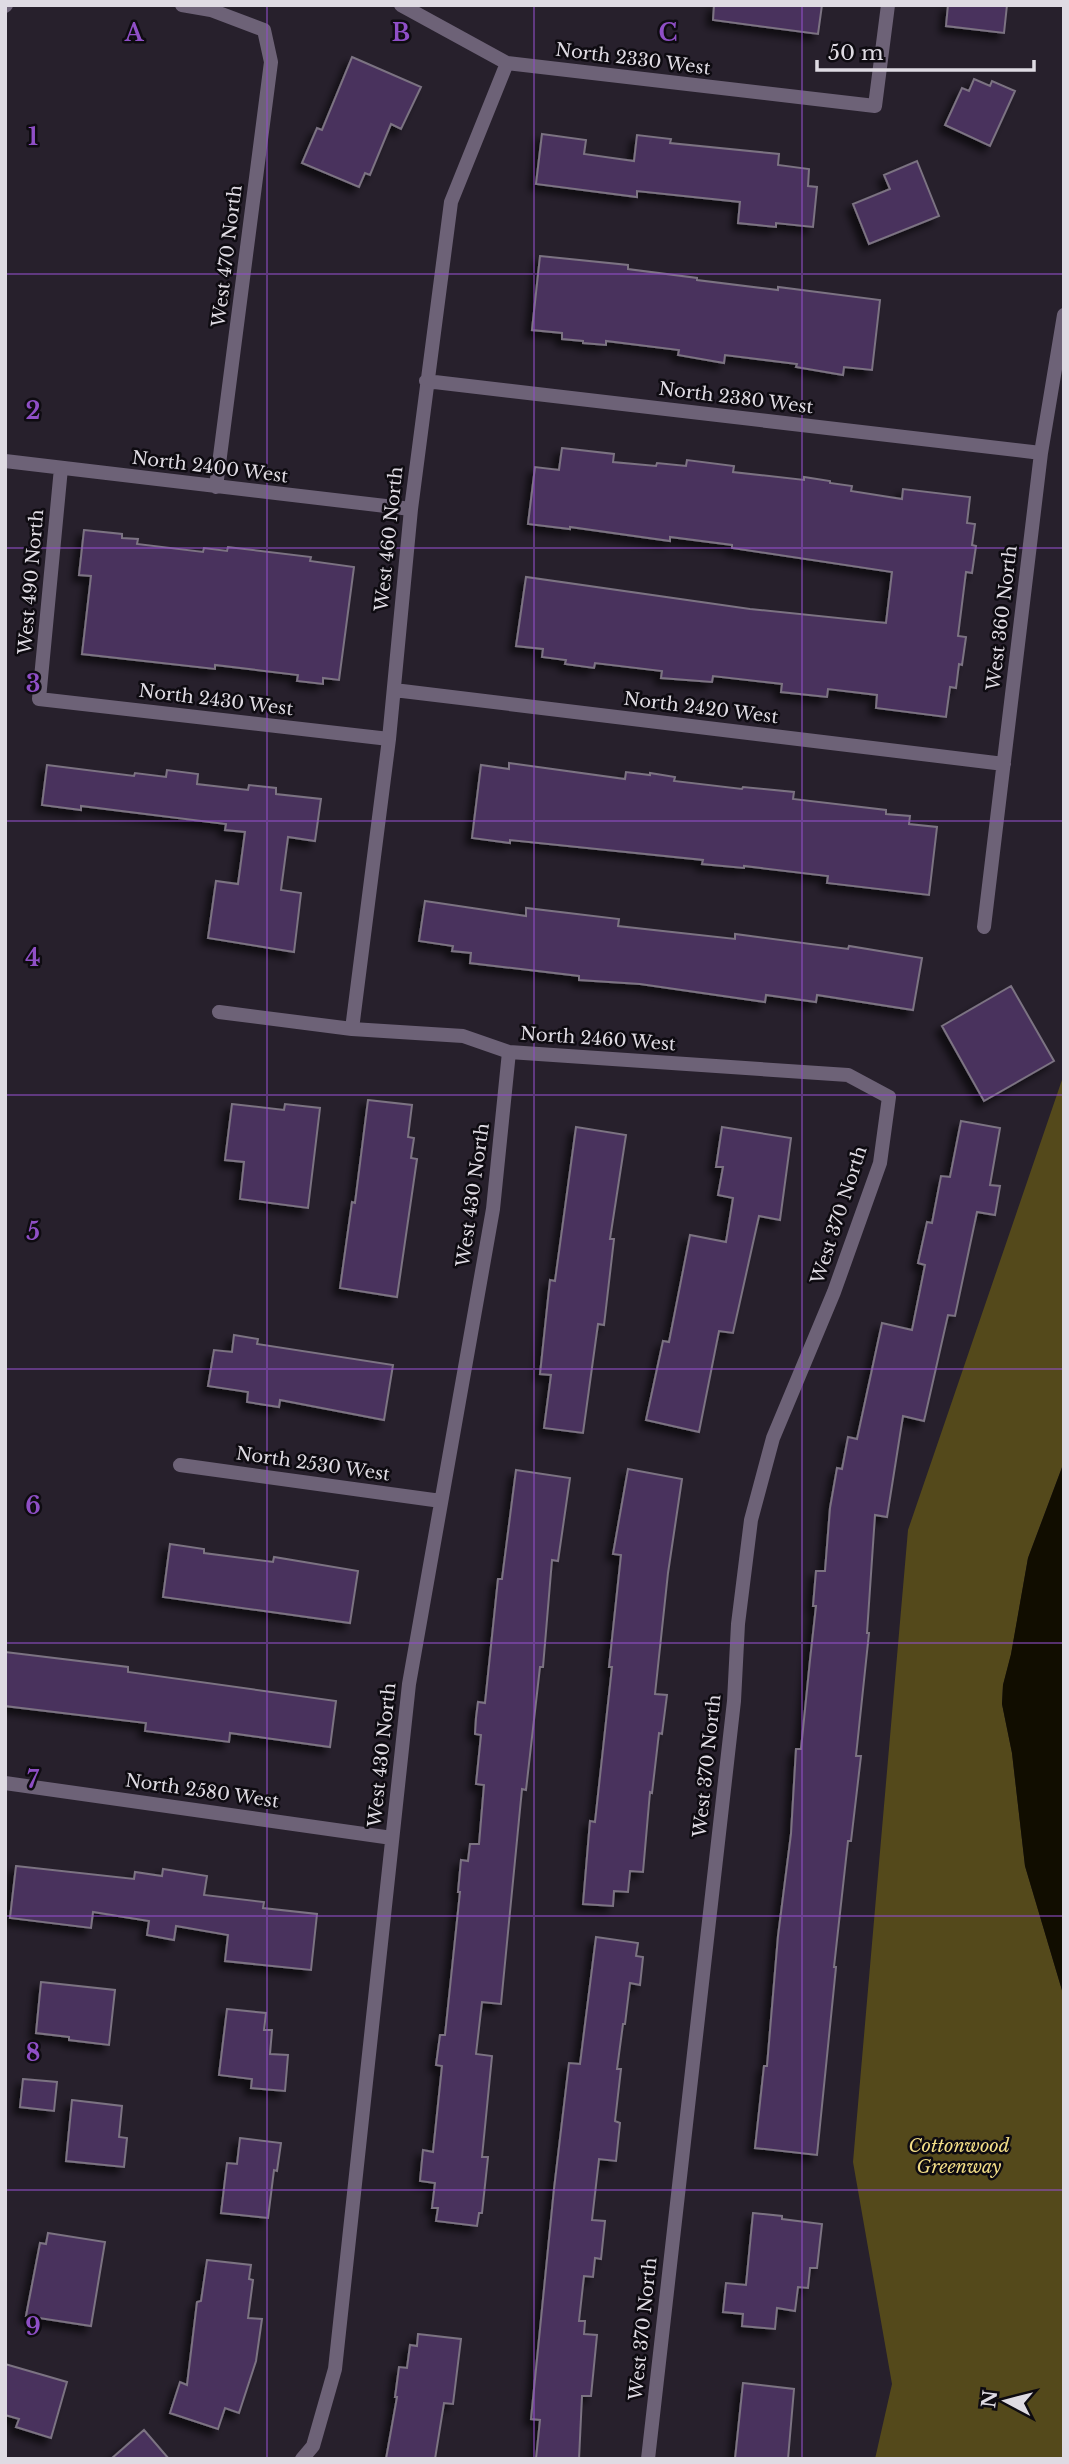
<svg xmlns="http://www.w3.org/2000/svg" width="1069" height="2464" viewBox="0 0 1069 2464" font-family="'Libre Baskerville',serif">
<defs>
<filter id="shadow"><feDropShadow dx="-6" dy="6" stdDeviation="3.5" flood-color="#0009"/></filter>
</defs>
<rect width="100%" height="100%" fill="#27202c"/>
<path fill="#54491b" d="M 1064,1074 L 1064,1462 L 1028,1558 L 1011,1655 L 1003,1685 L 1002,1704 L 1012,1753 L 1025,1866 L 1064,1997 L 1064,2459 L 875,2459 L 892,2384 L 853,2162 L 908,1530 Z"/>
<path fill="#110d00" d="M 1064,1462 L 1064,1997 L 1025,1866 L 1012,1753 L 1002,1704 L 1003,1685 L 1011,1654 L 1028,1558 Z"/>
<path fill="#4a315d" stroke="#7b7382" stroke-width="2" filter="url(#shadow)" d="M 714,5 L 822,5 L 818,34 L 713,20 Z
M 948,5 L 1007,5 L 1004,33 L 946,26 Z
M 352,57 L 421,87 L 401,129 L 391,124 L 370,175 L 365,173 L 359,187 L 302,163 L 317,128 L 322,130 Z
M 974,79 L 990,86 L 992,81 L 1015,91 L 990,146 L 945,125 L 962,88 L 969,91 Z
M 542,134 L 586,140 L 584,154 L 634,161 L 637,135 L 671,139 L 670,143 L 779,154 L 778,165 L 809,169 L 808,186 L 817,187 L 813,227 L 776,223 L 776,227 L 738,223 L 740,202 L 637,191 L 637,197 L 536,184 Z
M 917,161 L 939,216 L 869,244 L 853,204 L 890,189 L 884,175 Z
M 540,256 L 628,265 L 628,269 L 697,278 L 697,280 L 778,290 L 778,287 L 880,300 L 872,370 L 844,367 L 843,375 L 796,367 L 797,364 L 725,355 L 724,363 L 678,355 L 679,350 L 606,341 L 606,345 L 583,343 L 583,341 L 562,339 L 562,333 L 532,330 Z
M 562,448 L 614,454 L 613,462 L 656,466 L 657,463 L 686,466 L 687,460 L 734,466 L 733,472 L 804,480 L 804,477 L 830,481 L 830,483 L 852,486 L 851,491 L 902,499 L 903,489 L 970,497 L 967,523 L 975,524 L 972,545 L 976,546 L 972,573 L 966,572 L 958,636 L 966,637 L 962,665 L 959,664 L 956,688 L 950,687 L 946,717 L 876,708 L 877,695 L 828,689 L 827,697 L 781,692 L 782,684 L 713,676 L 712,682 L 661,678 L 662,671 L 595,663 L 594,668 L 565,664 L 566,660 L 542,657 L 543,649 L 516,646 L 526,577 L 750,609 L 886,623 L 892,572 L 732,548 L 732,545 L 670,537 L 670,541 L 570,527 L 570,529 L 528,524 L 535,467 L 559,470 Z
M 84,530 L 122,534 L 122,538 L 138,539 L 137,544 L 203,552 L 204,548 L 227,551 L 228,547 L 311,557 L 310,561 L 354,567 L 339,680 L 323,678 L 323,684 L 297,681 L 298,675 L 215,665 L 215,669 L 82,654 L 91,576 L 79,575 Z
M 509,763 L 625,779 L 626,772 L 650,775 L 650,773 L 675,777 L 674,781 L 742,789 L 743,787 L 794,792 L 793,799 L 886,810 L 886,814 L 910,816 L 909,824 L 937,827 L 929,895 L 827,883 L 828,876 L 744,866 L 744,868 L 702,864 L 703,860 L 510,840 L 510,843 L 472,838 L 481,765 L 509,769 Z
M 47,765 L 134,776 L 135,773 L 166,777 L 167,770 L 198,774 L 197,784 L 248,790 L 249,785 L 276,788 L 276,794 L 321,799 L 315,841 L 288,837 L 281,890 L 301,893 L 294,952 L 208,938 L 216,881 L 238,884 L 245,832 L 225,830 L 226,824 L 81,806 L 81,810 L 42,805 Z
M 425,901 L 526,916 L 526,908 L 619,919 L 618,926 L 735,939 L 735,934 L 848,949 L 849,946 L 922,958 L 913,1010 L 817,995 L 816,1002 L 766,995 L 765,1002 L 640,984 L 579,980 L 579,976 L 470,963 L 471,953 L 452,951 L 453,946 L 419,941 Z
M 1011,986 L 1054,1061 L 984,1101 L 942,1026 Z
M 368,1100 L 412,1105 L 408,1137 L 414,1138 L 411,1158 L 417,1159 L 397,1297 L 340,1288 L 352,1202 L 355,1203 Z
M 232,1104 L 284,1110 L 285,1104 L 320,1108 L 308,1208 L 240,1199 L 244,1162 L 225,1160 Z
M 961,1121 L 1000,1128 L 990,1185 L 1000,1186 L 995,1215 L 977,1212 L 955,1316 L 948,1315 L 924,1421 L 903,1416 L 887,1517 L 875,1515 L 867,1633 L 869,1633 L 856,1756 L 861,1756 L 851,1841 L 848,1841 L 834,1967 L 836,1967 L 817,2155 L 755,2148 L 764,2066 L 767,2066 L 778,1936 L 791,1834 L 796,1749 L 801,1749 L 810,1660 L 816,1606 L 813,1606 L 816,1571 L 825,1571 L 830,1508 L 837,1468 L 842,1469 L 848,1437 L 857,1439 L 882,1323 L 912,1330 L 925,1265 L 918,1263 L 927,1222 L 932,1223 L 941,1176 L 950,1177 Z
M 576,1127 L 626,1135 L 610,1239 L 614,1239 L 604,1325 L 598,1324 L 583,1433 L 544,1428 L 551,1375 L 540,1374 L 550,1280 L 555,1281 Z
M 722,1127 L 791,1138 L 780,1220 L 759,1216 L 733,1333 L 719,1331 L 699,1432 L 646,1420 L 663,1341 L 669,1342 L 690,1235 L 726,1242 L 733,1198 L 718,1195 L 723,1167 L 716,1167 Z
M 234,1335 L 258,1339 L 257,1344 L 393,1365 L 384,1420 L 280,1400 L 279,1407 L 247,1402 L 248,1392 L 208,1386 L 214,1350 L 232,1352 Z
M 628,1469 L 682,1479 L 668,1573 L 655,1694 L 667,1695 L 662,1734 L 659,1733 L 652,1793 L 650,1792 L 643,1872 L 630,1871 L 628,1892 L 614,1891 L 613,1906 L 583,1904 L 590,1821 L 595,1822 L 612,1667 L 609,1667 L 621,1555 L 613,1554 Z
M 516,1470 L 570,1478 L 558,1561 L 552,1560 L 543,1667 L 540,1667 L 526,1790 L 522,1789 L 501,2004 L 482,2002 L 476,2054 L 492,2056 L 482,2157 L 488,2157 L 482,2213 L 479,2213 L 477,2226 L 436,2221 L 438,2208 L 432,2208 L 435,2183 L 420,2181 L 423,2150 L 433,2152 L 442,2066 L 436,2065 L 440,2035 L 445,2035 L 460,1892 L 458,1892 L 461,1860 L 468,1861 L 470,1844 L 479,1844 L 484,1785 L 476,1784 L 481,1735 L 475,1734 L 476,1718 L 478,1702 L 485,1703 L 498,1579 L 502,1579 Z
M 170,1544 L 204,1549 L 204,1553 L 273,1562 L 274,1557 L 358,1571 L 350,1623 L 163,1597 Z
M 5,1652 L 128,1667 L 128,1672 L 336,1701 L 330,1747 L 230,1733 L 229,1742 L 145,1731 L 146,1723 L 5,1706 Z
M 16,1866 L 134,1879 L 135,1872 L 162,1876 L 163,1869 L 207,1876 L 204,1895 L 264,1902 L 263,1908 L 317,1914 L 311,1970 L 225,1961 L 228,1935 L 176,1926 L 174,1940 L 147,1935 L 149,1921 L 93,1912 L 91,1928 L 10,1918 Z
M 596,1937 L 638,1943 L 636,1956 L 643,1957 L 640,1985 L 630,1983 L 625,2024 L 623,2024 L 617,2069 L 621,2069 L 615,2121 L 620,2123 L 616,2161 L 599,2159 L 592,2220 L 605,2221 L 601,2259 L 595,2258 L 593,2277 L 584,2276 L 579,2321 L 585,2321 L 584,2334 L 597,2335 L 591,2396 L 582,2396 L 579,2459 L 536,2459 L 540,2420 L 531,2419 L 554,2189 L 569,2063 L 580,2064 Z
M 41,1982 L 115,1990 L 109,2045 L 69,2040 L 69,2037 L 36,2033 Z
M 227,2009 L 266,2013 L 264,2030 L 272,2030 L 270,2054 L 288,2055 L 285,2091 L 251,2088 L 252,2079 L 219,2075 Z
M 23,2079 L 57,2082 L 54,2111 L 20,2107 Z
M 72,2100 L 122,2106 L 119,2137 L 127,2138 L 124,2167 L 66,2161 Z
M 240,2138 L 281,2143 L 277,2171 L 274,2170 L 268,2218 L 221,2213 L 227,2163 L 237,2164 Z
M 753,2213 L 782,2216 L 782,2219 L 822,2224 L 817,2268 L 810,2268 L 808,2288 L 798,2287 L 795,2311 L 777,2308 L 775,2329 L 742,2326 L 743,2314 L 723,2312 L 726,2283 L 746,2285 Z
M 48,2233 L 105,2242 L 91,2326 L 26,2316 L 40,2243 L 46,2244 Z
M 207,2260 L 251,2265 L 249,2279 L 253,2280 L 248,2318 L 262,2319 L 256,2361 L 239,2413 L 225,2408 L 218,2429 L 170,2413 L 180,2382 L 187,2385 L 197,2302 L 201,2301 Z
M 418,2334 L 461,2339 L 453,2404 L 444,2403 L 435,2459 L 386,2459 L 397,2397 L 395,2397 L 399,2367 L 407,2368 L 410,2345 L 417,2346 Z
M 5,2364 L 67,2382 L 51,2438 L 16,2427 L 19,2419 L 5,2415 Z
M 743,2383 L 794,2389 L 788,2459 L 735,2459 Z
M 144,2430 L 169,2459 L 111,2459 Z"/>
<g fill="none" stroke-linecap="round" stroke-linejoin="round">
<path stroke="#6d6277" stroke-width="14" d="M 182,5 L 211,10 L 264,30 L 271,62 L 216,487
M 401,5 L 507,63 L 875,106 L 888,5
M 5,6 L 6,5
M 426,381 L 1041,453
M 5,461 L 411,509
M 61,468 L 39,699 L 389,739
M 394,690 L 1004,764
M 984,927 L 1041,453 L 1064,315
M 219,1012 L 352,1029 L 463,1036 L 509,1052 L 848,1075 L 889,1097 L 880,1163 L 834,1292 L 773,1438 L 751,1520 L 738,1624 L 734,1701 L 648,2459
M 352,1029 L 389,739 L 411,509 L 451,202 L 507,63
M 180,1465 L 441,1501
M 5,1783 L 392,1838
M 302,2459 L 313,2446 L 335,2369 L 409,1684 L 493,1209 L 509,1052"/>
</g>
<path fill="none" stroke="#8f4fc6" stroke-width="2" stroke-opacity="0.55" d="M 267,5 L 267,2459M 534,5 L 534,2459M 802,5 L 802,2459M 5,274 L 1064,274M 5,548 L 1064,548M 5,821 L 1064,821M 5,1095 L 1064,1095M 5,1369 L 1064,1369M 5,1643 L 1064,1643M 5,1916 L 1064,1916M 5,2190 L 1064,2190"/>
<g text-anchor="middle" stroke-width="5" stroke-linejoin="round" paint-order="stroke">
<g font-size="18" fill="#dfdbe3" stroke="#0e0b11">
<text transform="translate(633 59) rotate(7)" y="6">North 2330 West</text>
<text transform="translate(227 256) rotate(-83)" y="6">West 470 North</text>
<text transform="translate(736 398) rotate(7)" y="6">North 2380 West</text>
<text transform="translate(210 467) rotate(7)" y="6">North 2400 West</text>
<text transform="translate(389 539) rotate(-84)" y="6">West 460 North</text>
<text transform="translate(31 582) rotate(-85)" y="6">West 490 North</text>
<text transform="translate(1002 618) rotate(-83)" y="6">West 360 North</text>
<text transform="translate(216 700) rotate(7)" y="6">North 2430 West</text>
<text transform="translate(701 708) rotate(7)" y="6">North 2420 West</text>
<text transform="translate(598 1039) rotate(4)" y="6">North 2460 West</text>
<text transform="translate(473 1195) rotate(-82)" y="6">West 430 North</text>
<text transform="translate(839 1215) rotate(-72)" y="6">West 370 North</text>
<text transform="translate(313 1464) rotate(8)" y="6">North 2530 West</text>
<text transform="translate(382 1755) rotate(-84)" y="6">West 430 North</text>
<text transform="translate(707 1766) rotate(-84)" y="6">West 370 North</text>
<text transform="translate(202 1791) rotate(8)" y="6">North 2580 West</text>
<text transform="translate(643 2329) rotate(-84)" y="6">West 370 North</text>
</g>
<g font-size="18" font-style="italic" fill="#f3de87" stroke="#0e0b11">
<text x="959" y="2152">Cottonwood<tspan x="959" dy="21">Greenway</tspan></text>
</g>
</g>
<g font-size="23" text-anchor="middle" font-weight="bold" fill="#8f4fc6" stroke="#0e0b11" stroke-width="5" stroke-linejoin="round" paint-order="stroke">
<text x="134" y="41">A</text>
<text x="401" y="41">B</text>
<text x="668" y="41">C</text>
<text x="33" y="145">1</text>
<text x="33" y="419">2</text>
<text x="33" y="692">3</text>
<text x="33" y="966">4</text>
<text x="33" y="1240">5</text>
<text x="33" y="1514">6</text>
<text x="33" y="1788">7</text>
<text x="33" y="2061">8</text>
<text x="33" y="2335">9</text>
</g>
<rect width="1069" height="2464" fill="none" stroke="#dfdbe3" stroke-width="14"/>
<g transform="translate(1006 2401) rotate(277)" stroke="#0e0b11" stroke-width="5" paint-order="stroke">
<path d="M0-5L12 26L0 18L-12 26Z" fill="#dfdbe3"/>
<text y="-10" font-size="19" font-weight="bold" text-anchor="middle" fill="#dfdbe3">N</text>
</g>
<path d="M817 60v10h217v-10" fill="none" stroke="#dfdbe3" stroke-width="3.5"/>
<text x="828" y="60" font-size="21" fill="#dfdbe3" stroke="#0e0b11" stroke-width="5" paint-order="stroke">50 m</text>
</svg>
